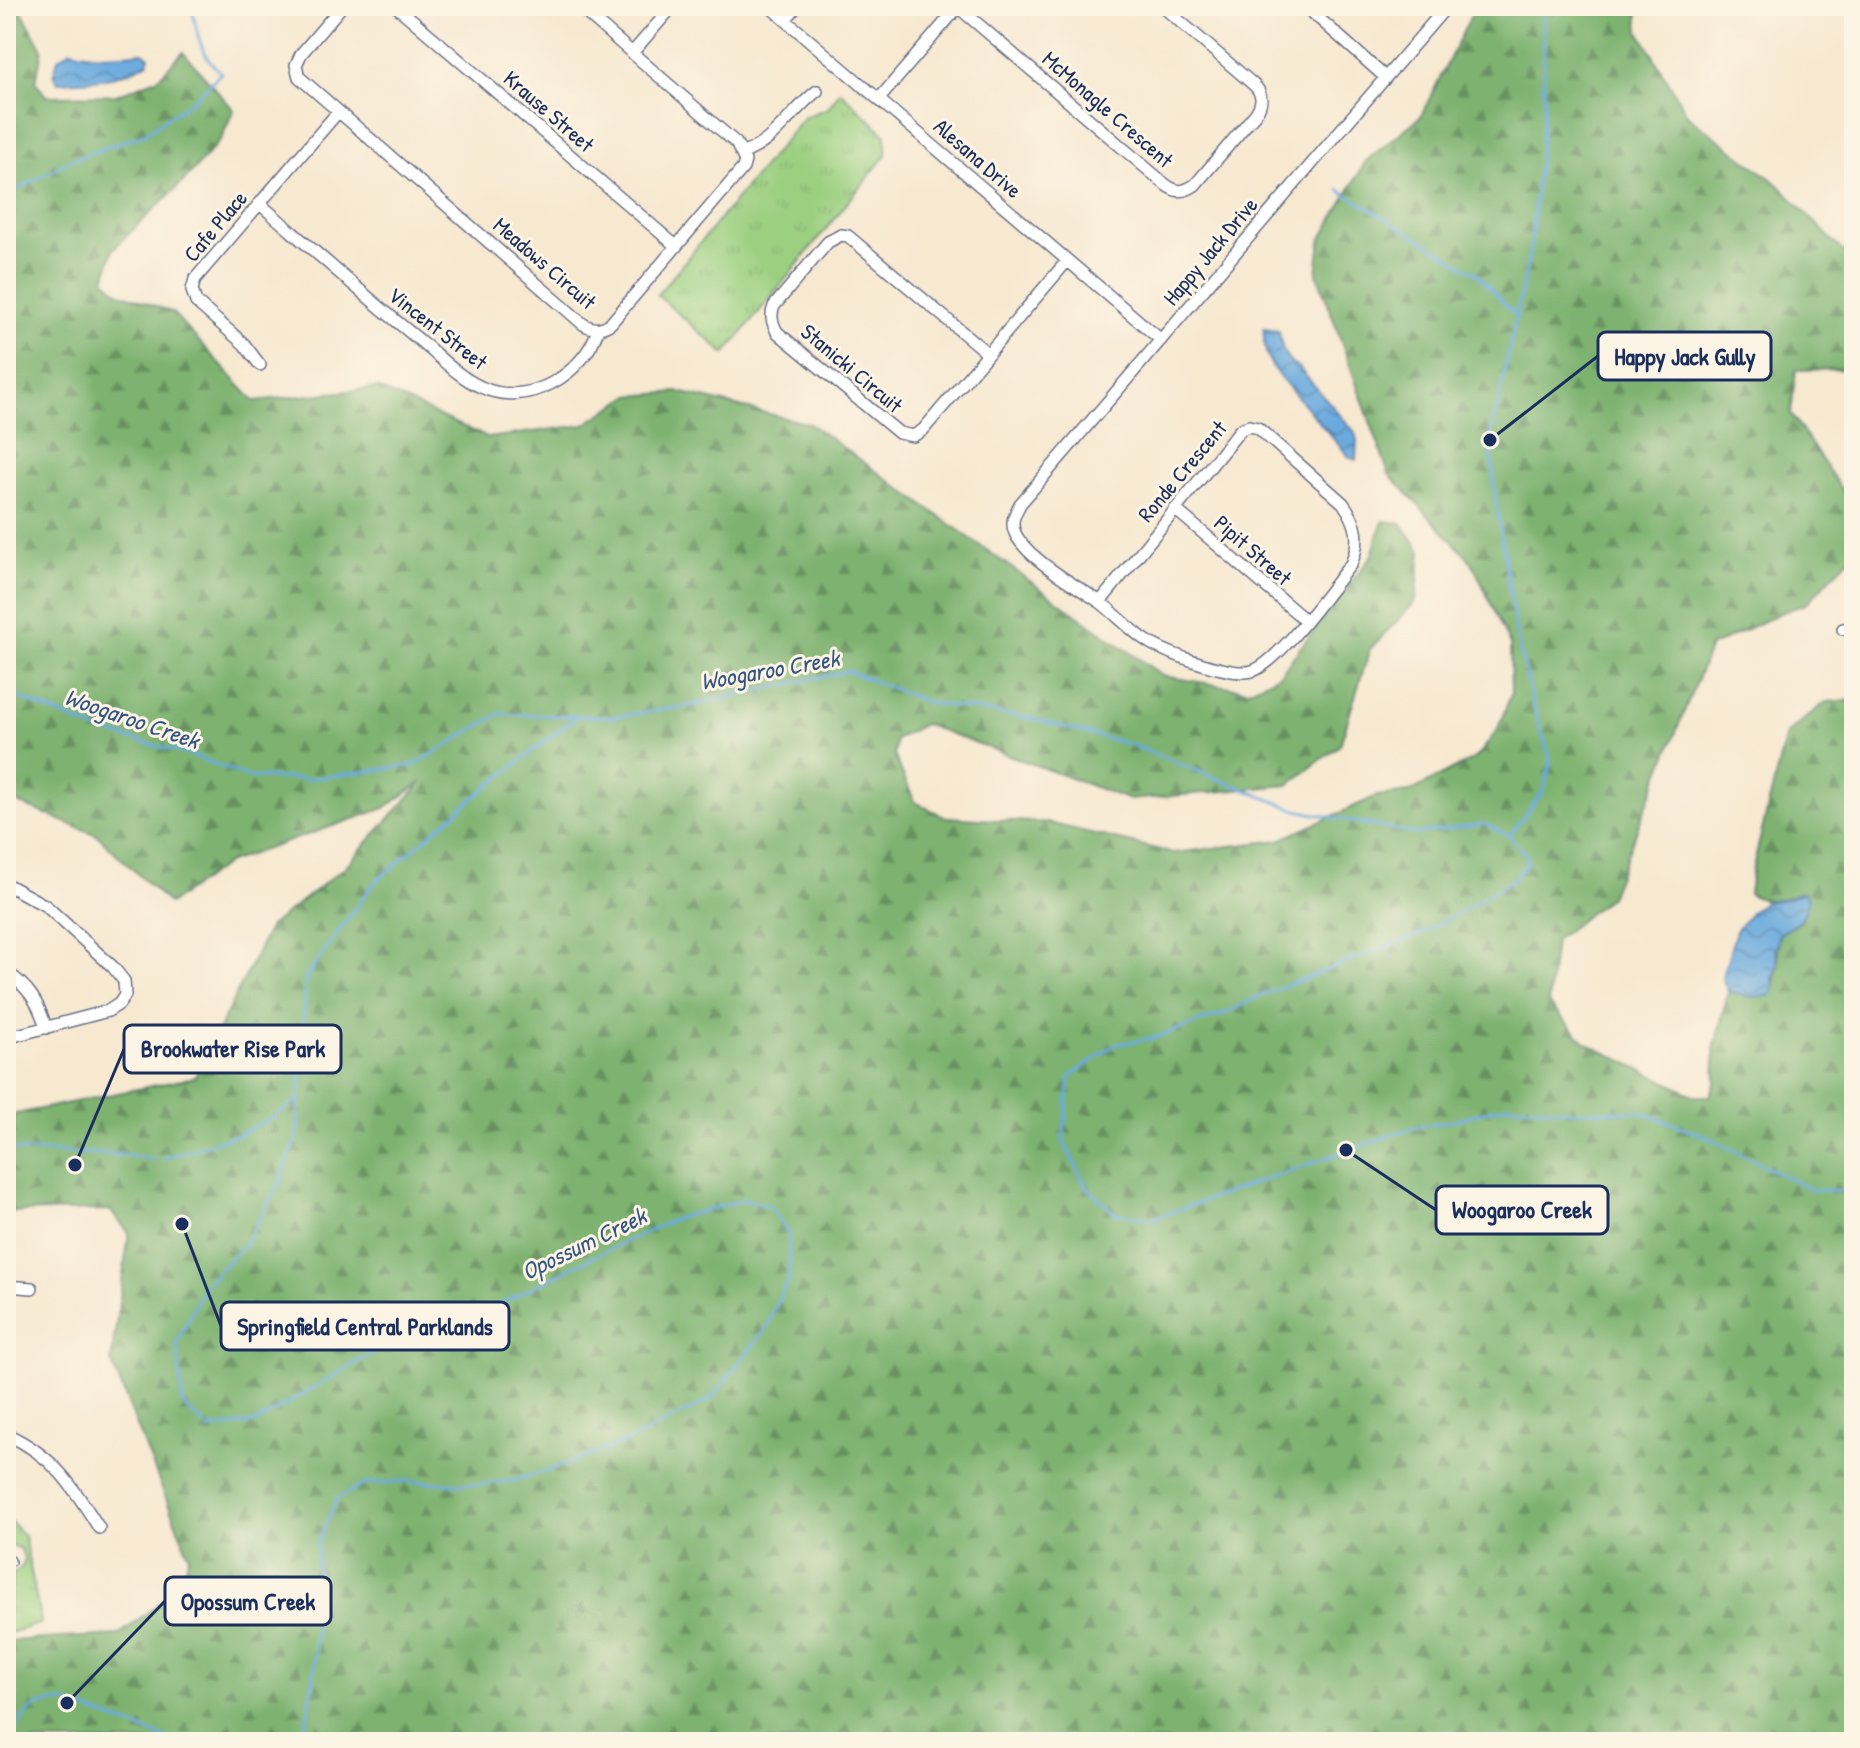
<svg xmlns="http://www.w3.org/2000/svg" width="1860" height="1748" viewBox="0 0 1860 1748" font-family="'Patrick Hand',sans-serif">
<defs>
<pattern id="grass-tufts" width="24" height="20" patternUnits="userSpaceOnUse" patternTransform="scale(2)"><rect width="24" height="20" fill="#9cd081"/><path d="M3 7l-1-3M5 7V3M7 7l1-3M15 17l-1-3M17 17v-4M19 17l1-3" fill="none" stroke="#86b372"/></pattern>
<pattern id="forest-firs" width="22" height="20" patternUnits="userSpaceOnUse" patternTransform="scale(2)"><rect width="22" height="20" fill="#7db26f"/><path d="M5 1l3.5 6h-7zM16 11l3.5 6h-7z" fill="#66915e"/></pattern>
<pattern id="water-waves" width="16" height="10" patternUnits="userSpaceOnUse" patternTransform="scale(2)"><rect width="16" height="10" fill="#6baade"/><path d="M0 5q4-4 8 0t8 0" fill="none" stroke="#578bb7"/></pattern>
</defs>
<rect width="100%" height="100%" fill="#fcf5e5"/>
<filter id="ink" filterUnits="userSpaceOnUse"><feTurbulence type="fractalNoise" baseFrequency=".0125" numOctaves="2"/><feDisplacementMap in="SourceGraphic" scale="16" xChannelSelector="R" yChannelSelector="G"/><feConvolveMatrix kernelMatrix="1 2 1 2 8 2 1 2 1" color-interpolation-filters="sRGB"/></filter>
<filter id="wash" filterUnits="userSpaceOnUse"><feTurbulence type="fractalNoise" baseFrequency=".006" numOctaves="4" result="noise"/><feDisplacementMap in="SourceGraphic" scale="32" xChannelSelector="R" yChannelSelector="G"/><feGaussianBlur stdDeviation="1.8" result="paint"/><feColorMatrix in="noise" values="0 0 0 0 0 0 0 0 0 0 0 0 0 0 0 0 0 1.4 0 .05"/><feComposite in="paint" operator="in"/></filter>
<g filter="url(#wash)">
<rect width="100%" height="100%" fill="#f7e8d0"/>
<path fill="url(#grass-tufts)" stroke="#5c8070" stroke-width="2" d="M 840,91 L 886,135 L 886,155 L 725,354 L 657,295 L 804,117 L 828,108 Z
M 6,1517 L 24,1536 L 41,1623 L 6,1634 L 13,1574 L 23,1566 L 24,1558 L 20,1548 L 6,1545 Z"/>
<path fill="url(#forest-firs)" stroke="#4c7066" stroke-width="2" d="M 6,6 L 19,6 L 42,49 L 36,82 L 46,96 L 116,95 L 157,79 L 183,52 L 234,110 L 221,139 L 188,177 L 113,249 L 105,280 L 118,292 L 172,312 L 254,401 L 377,388 L 488,438 L 584,425 L 629,396 L 679,392 L 810,424 L 1163,676 L 1248,690 L 1279,675 L 1371,557 L 1383,521 L 1401,523 L 1421,551 L 1416,601 L 1370,649 L 1340,745 L 1288,785 L 1130,800 L 924,724 L 896,739 L 894,755 L 915,802 L 945,817 L 1049,823 L 1173,853 L 1280,840 L 1377,796 L 1410,792 L 1477,757 L 1497,731 L 1511,694 L 1510,645 L 1472,562 L 1389,474 L 1317,274 L 1321,240 L 1366,161 L 1421,116 L 1476,6 L 1637,6 L 1639,31 L 1688,116 L 1779,185 L 1854,263 L 1854,381 L 1843,369 L 1796,370 L 1791,414 L 1854,508 L 1854,553 L 1806,604 L 1780,613 L 1710,647 L 1610,897 L 1555,940 L 1548,1003 L 1586,1043 L 1695,1096 L 1710,1096 L 1716,1081 L 1714,1050 L 1728,992 L 1751,997 L 1774,989 C 1773,978 1778,972 1778,962 C 1778,952 1777,944 1779,934 L 1802,921 L 1798,893 C 1780,902 1767,903 1749,894 L 1752,871 L 1786,734 L 1826,702 L 1854,700 L 1854,1742 L 6,1742 L 6,1641 L 119,1635 L 181,1586 L 189,1556 L 111,1361 L 129,1233 L 110,1210 L 6,1212 L 6,1116 L 195,1077 L 270,926 L 346,866 L 423,781 L 385,808 L 229,862 L 169,904 L 97,835 L 6,798 Z"/>
<path fill="url(#water-waves)" stroke="#436c9e" stroke-width="2" d="M 71,50 C 95,57 118,55 143,52 L 149,57 L 148,62 C 120,80 90,81 58,82 L 53,75 L 58,59 Z
M 1264,329 L 1279,331 C 1281,347 1284,360 1299,368 L 1354,431 L 1357,439 L 1356,460 L 1350,458 L 1275,371 C 1266,357 1263,346 1264,329 Z
M 1803,892 L 1808,898 C 1807,919 1796,924 1779,934 L 1776,950 L 1778,965 L 1773,977 L 1774,989 L 1769,996 L 1751,997 L 1728,992 L 1722,978 L 1736,931 L 1751,912 L 1764,902 L 1786,899 Z"/>
<g fill="none" stroke-linecap="round" stroke-linejoin="round">
<path stroke="#6baade" stroke-width="3" d="M 1339,190 L 1476,273 L 1516,316
M 6,196 L 71,160 L 144,134 L 193,100 L 221,73 C 201,55 198,38 193,13
M 6,692 L 94,729 L 194,756 L 248,777 L 309,779 L 414,765 L 499,714 L 613,717 L 684,707 L 848,671 L 930,703 L 1029,718 L 1132,745 L 1296,810 L 1416,834 L 1485,824 L 1509,836 L 1526,854 L 1527,864 L 1513,880 L 1428,931 L 1262,995 L 1226,1013 L 1154,1038 L 1114,1045 L 1070,1077 L 1063,1141 L 1086,1186 L 1114,1213 L 1152,1219 L 1415,1127 L 1455,1120 L 1508,1105 L 1573,1111 L 1641,1112 L 1708,1137 L 1812,1190 L 1854,1191
M 1509,836 L 1543,791 L 1551,762 L 1534,708 L 1516,632 L 1496,502 L 1490,440 L 1530,251 L 1544,108 L 1543,6
M 6,1150 L 124,1155 L 154,1159
M 162,1159 C 209,1144 263,1132 299,1098
M 10,1742 C 22,1712 34,1699 67,1703 L 178,1742
M 293,1742 L 306,1723 L 314,1678 L 318,1542 L 337,1499 L 364,1484 L 407,1481 L 479,1485 L 516,1480 L 550,1470 L 631,1440 L 710,1400 L 765,1330 L 789,1278 L 789,1235 L 770,1206 L 744,1200 L 677,1218 L 582,1262 L 466,1322 L 370,1354 L 255,1423 L 209,1429 L 183,1405 L 177,1343 L 204,1286 L 245,1244 L 279,1184 L 297,1138 L 306,977 L 373,884 L 471,800 L 577,716"/>
</g>
</g>
<g filter="url(#ink)">
<g fill="none" stroke-linecap="round" stroke-linejoin="round">
<defs>
<path id="street" d="M 342,6 L 301,54 L 296,65 L 299,77 L 583,324 C 593,330 601,330 611,323 L 743,168 L 745,161 L 736,143 L 578,6
M 396,6 L 676,246
M 769,6 L 1161,340
M 1305,6 L 1385,77
M 958,7 L 1166,185 C 1177,193 1184,192 1195,185 L 1256,113 C 1263,102 1263,94 1254,85 L 1162,6
M 785,20 L 797,6
M 632,53 L 673,6
M 879,99 L 959,6
M 743,153 C 774,143 791,111 817,91
M 260,204 C 312,249 364,295 418,339 C 438,355 458,377 481,387 C 527,409 585,374 598,329
M 987,353 L 848,236 L 841,235 L 828,242 L 774,306 C 770,316 772,322 777,332 L 899,433 L 913,436 L 923,430 L 1067,261
M 260,365 L 244,344 L 196,302 L 192,290 L 195,279 L 338,112
M 1175,509 L 1305,620
M 1100,602 L 1241,429 L 1249,426 L 1258,428 L 1343,503 C 1358,524 1361,540 1351,564 C 1332,587 1278,664 1252,671 C 1232,677 1165,653 1147,641 C 1130,630 1116,614 1100,602 C 1077,586 1027,559 1015,533 C 1010,522 1015,514 1020,504 L 1447,6
M 1843,629 L 1854,628
M 6,884 L 46,906 L 113,967 L 124,981 L 125,995 L 119,1004 L 108,1011 L 6,1038
M 6,972 C 28,986 39,1003 46,1028
M 6,1286 L 32,1288
M 6,1434 C 53,1455 73,1486 99,1528
M 6,1561 L 9,1561"/>
</defs>
<use href="#street" stroke="#687086" stroke-width="14"/>
<use href="#street" stroke="#fff" stroke-width="11"/>
</g>
</g>
<g text-anchor="middle" stroke-width="6" stroke-linejoin="round" paint-order="stroke">
<g font-size="22" fill="#1b2f5e" stroke="#fcf5e5">
<text transform="translate(1108 109) rotate(41)" y="8">McMonagle Crescent</text>
<text transform="translate(549 111) rotate(41)" y="8">Krause Street</text>
<text transform="translate(978 158) rotate(41)" y="8">Alesana Drive</text>
<text transform="translate(215 226) rotate(-50)" y="8">Cafe Place</text>
<text transform="translate(1210 251) rotate(-50)" y="8">Happy Jack Drive</text>
<text transform="translate(545 263) rotate(41)" y="8">Meadows Circuit</text>
<text transform="translate(438 328) rotate(38)" y="8">Vincent Street</text>
<text transform="translate(852 368) rotate(40)" y="8">Stanicki Circuit</text>
<text transform="translate(1182 471) rotate(-50)" y="8">Ronde Crescent</text>
<text transform="translate(1253 550) rotate(41)" y="8">Pipit Street</text>
</g>
<g font-size="24" font-style="italic" fill="#335484" stroke="#fcf5e5">
<text transform="translate(770 670) rotate(-10)" y="8">Woogaroo Creek</text>
<text transform="translate(132 719) rotate(19)" y="8">Woogaroo Creek</text>
<text transform="translate(584 1244) rotate(-26)" y="8">Opossum Creek</text>
</g>
</g>
<path fill="none" stroke="#1b2f5e" stroke-width="3" d="M1490 440L1598 356M75 1165L124 1049M1346 1150L1436 1210M182 1224L221 1326M67 1703L165 1601"/>
<g fill="#1b2f5e" stroke="#fcf5e5" stroke-width="3">
<circle cx="1490" cy="440" r="8"/>
<circle cx="75" cy="1165" r="8"/>
<circle cx="1346" cy="1150" r="8"/>
<circle cx="182" cy="1224" r="8"/>
<circle cx="67" cy="1703" r="8"/>
</g>
<g fill="#fcf5e5" stroke="#1b2f5e" stroke-width="3">
<rect x="1598" y="332" width="173" height="48" rx="8"/>
<rect x="124" y="1025" width="217" height="48" rx="8"/>
<rect x="1436" y="1186" width="172" height="48" rx="8"/>
<rect x="221" y="1302" width="288" height="48" rx="8"/>
<rect x="165" y="1577" width="166" height="48" rx="8"/>
</g>
<g font-size="24" text-anchor="middle" font-weight="bold" fill="#1b2f5e">
<text x="1685" y="365">Happy Jack Gully</text>
<text x="233" y="1057">Brookwater Rise Park</text>
<text x="1522" y="1218">Woogaroo Creek</text>
<text x="365" y="1335">Springfield Central Parklands</text>
<text x="248" y="1610">Opossum Creek</text>
</g>
<rect width="1860" height="1748" fill="none" stroke="#fcf5e5" stroke-width="32"/>
</svg>
